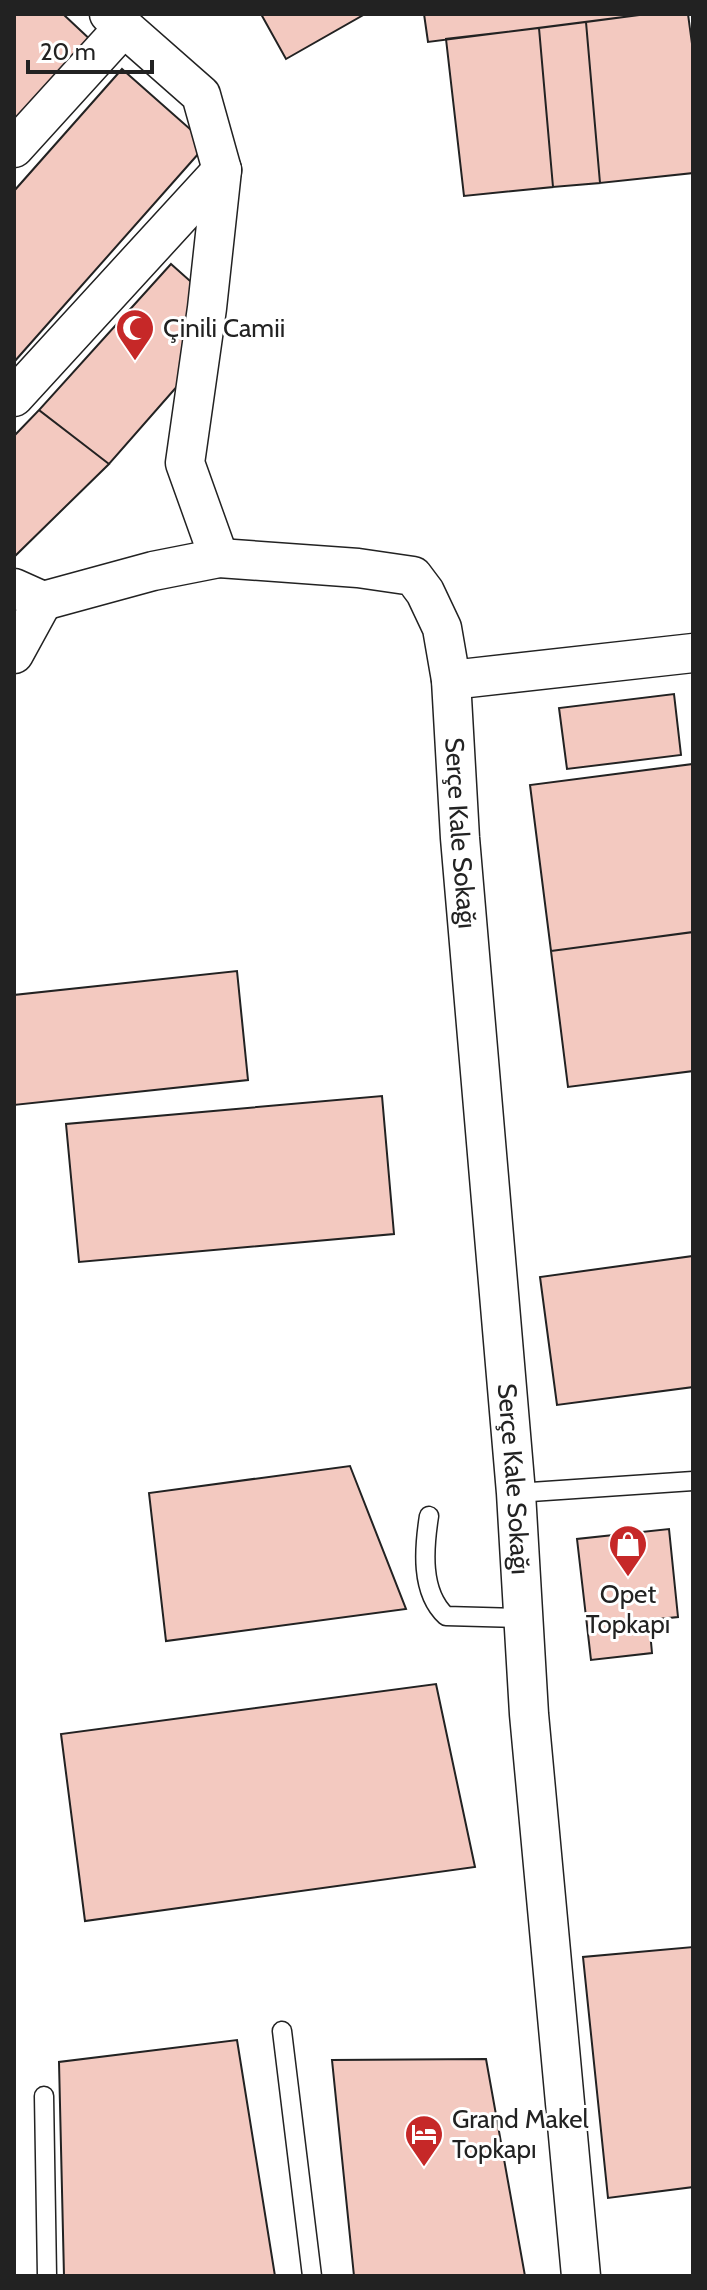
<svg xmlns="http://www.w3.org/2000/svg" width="707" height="2290" viewBox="0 0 707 2290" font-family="Cabin,sans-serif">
<rect width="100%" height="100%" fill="#fff"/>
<path fill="#f3c9c0" stroke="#222" stroke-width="2" d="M 14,14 L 63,14 L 95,44 L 14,130 Z
M 261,14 L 365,14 L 286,59 Z
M 424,14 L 647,14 L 428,42 Z
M 647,14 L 688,14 L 693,51 L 693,173 L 600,183 L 586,22 Z
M 586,22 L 600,183 L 553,187 L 539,28 Z
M 539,28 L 553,187 L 464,196 L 446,39 Z
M 122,69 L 207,144 L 14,362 L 14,191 Z
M 171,264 L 198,288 L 180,383 L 109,464 L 39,410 Z
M 39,410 L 109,464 L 14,557 L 14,436 Z
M 674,694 L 681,755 L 567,769 L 559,708 Z
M 693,764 L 693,932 L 551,951 L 530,785 Z
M 693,932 L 693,1071 L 568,1087 L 551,951 Z
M 237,971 L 248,1080 L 14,1105 L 14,995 Z
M 382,1096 L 394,1234 L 79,1262 L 66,1124 Z
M 693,1256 L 693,1387 L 557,1405 L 540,1277 Z
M 350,1466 L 406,1609 L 166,1641 L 149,1493 Z
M 669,1529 L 678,1617 L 649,1620 L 652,1653 L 591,1660 L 577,1539 Z
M 436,1684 L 475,1867 L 85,1921 L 61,1734 Z
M 693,1947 L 693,2187 L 608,2198 L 583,1957 Z
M 237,2040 L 275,2276 L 64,2276 L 59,2062 Z
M 486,2059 L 525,2276 L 354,2276 L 332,2060 Z"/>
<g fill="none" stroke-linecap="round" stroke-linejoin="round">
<defs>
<path id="lane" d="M 516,1493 L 693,1481
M 429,1516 C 424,1548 420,1592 446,1616 L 523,1618
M 282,2031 L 312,2276
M 44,2096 L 47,2276"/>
<g id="street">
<path d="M 109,14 L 201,95 L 222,170 L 207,308 L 185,463 L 219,558"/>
<path d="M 14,148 L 124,27"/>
<path d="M 14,397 L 222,170"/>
<path id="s1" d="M 14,588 L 43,601 L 153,571 L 219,558 L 358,568 L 413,576 L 425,592 L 442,628 L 451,680 L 460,838 L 516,1493 L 529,1714 L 581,2276"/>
<path d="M 14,654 L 43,601"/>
<path d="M 451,680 L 693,653"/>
</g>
</defs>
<use href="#lane" stroke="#222" stroke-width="21"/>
<use href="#street" stroke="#222" stroke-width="41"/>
<use href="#lane" stroke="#fff" stroke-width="18"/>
<use href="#street" stroke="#fff" stroke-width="38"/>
</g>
<defs>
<symbol id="mosque-pin" viewBox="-11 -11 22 30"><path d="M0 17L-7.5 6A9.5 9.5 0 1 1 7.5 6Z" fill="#c62828" stroke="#fff"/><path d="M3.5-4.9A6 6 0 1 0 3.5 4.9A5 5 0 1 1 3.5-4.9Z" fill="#fff"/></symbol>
<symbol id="shop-pin" viewBox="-11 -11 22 30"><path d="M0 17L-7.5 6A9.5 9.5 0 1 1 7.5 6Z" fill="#c62828" stroke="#fff"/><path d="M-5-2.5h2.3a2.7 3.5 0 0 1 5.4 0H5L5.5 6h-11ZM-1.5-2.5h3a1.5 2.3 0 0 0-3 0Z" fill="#fff"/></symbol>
<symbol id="hotel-pin" viewBox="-11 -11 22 30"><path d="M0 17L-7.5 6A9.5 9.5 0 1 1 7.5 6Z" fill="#c62828" stroke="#fff"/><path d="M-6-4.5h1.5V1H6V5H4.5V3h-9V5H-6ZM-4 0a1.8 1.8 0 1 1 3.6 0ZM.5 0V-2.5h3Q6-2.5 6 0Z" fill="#fff"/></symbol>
</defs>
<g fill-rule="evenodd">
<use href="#mosque-pin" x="113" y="306" width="44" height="60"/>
<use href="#shop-pin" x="606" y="1522" width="44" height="60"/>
<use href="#hotel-pin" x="402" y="2112" width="44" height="60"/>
</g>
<g text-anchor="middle" stroke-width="6" stroke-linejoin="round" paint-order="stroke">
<g font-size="26" fill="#222" stroke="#fff" text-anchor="start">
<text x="163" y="337">Çinili Camii</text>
<text x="628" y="1603" text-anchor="middle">Opet<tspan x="628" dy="30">Topkapı</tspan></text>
<text x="452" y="2128">Grand Makel<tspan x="452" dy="30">Topkapı</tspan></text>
</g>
<g font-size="26" fill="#222" stroke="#fff">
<text dy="9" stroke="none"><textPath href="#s1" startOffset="674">Serçe Kale Sokağı</textPath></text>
<text dy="9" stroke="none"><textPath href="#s1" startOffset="1322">Serçe Kale Sokağı</textPath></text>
</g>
</g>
<rect width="707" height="2290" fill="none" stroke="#222222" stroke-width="32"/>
<path d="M28 60v12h124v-12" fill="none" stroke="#222222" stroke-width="4"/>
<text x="40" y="60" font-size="24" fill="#222222" stroke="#ffffff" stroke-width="6" paint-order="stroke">20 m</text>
</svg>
